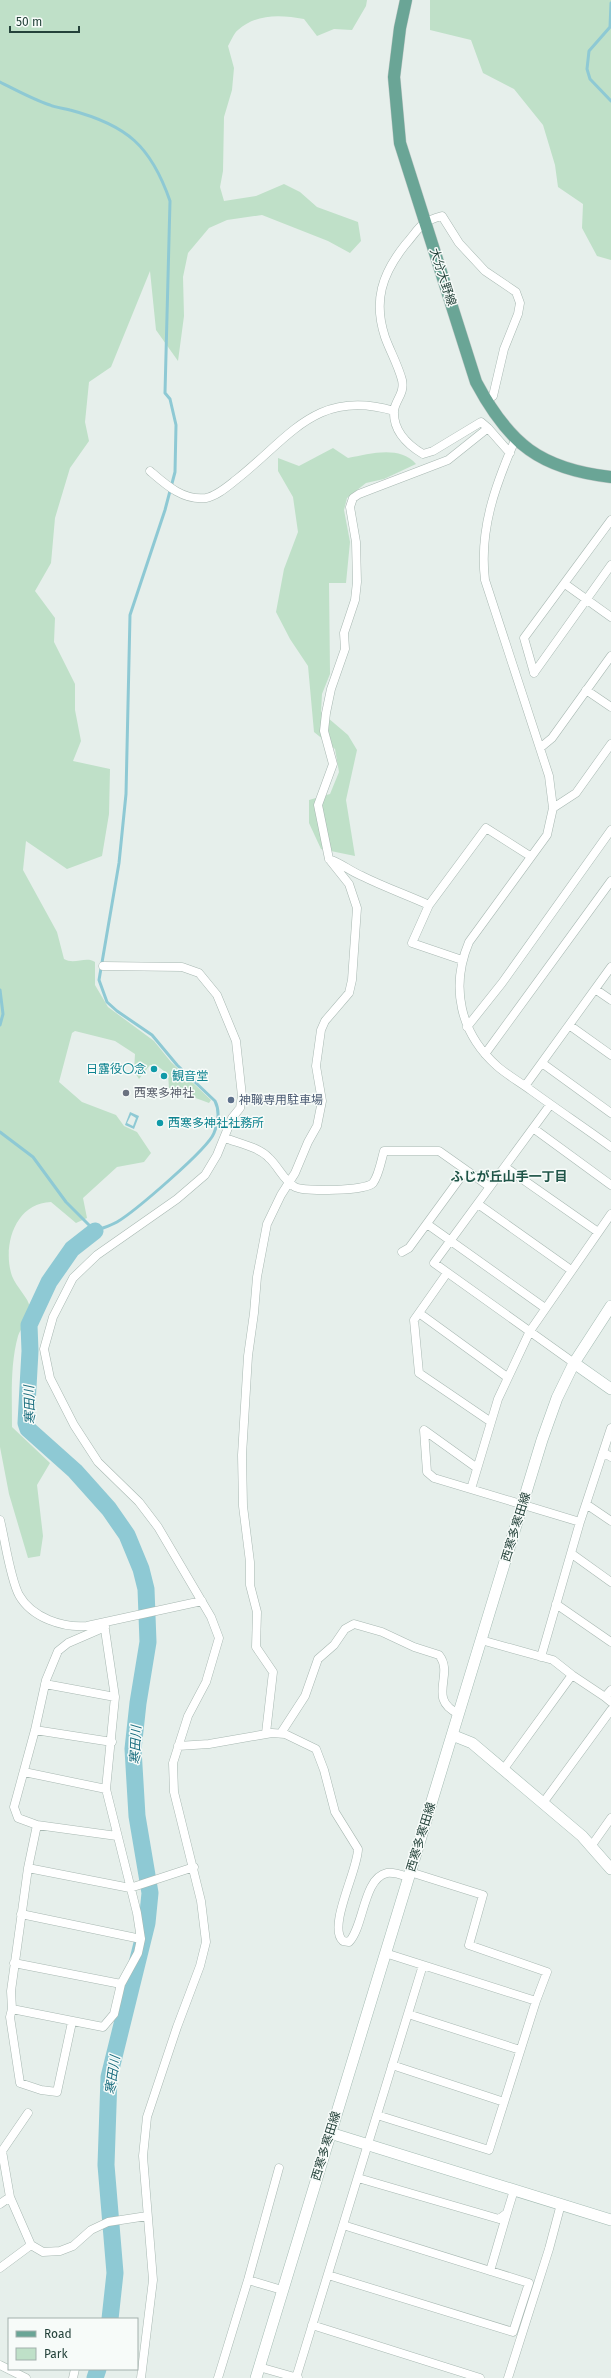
<svg xmlns="http://www.w3.org/2000/svg" width="611" height="2378" viewBox="0 0 611 2378" font-family="'Fira Sans','Noto Sans JP',sans-serif">
<rect width="100%" height="100%" fill="#e6efeb"/>
<path fill="#bfe0c8" d="M 0,0 L 367,0 L 366,6 L 352,30 L 334,29 L 317,36 L 304,19 C 282,15 257,13 238,30 C 234,33 231,41 228,46 L 234,68 L 232,90 L 224,117 L 223,171 L 220,187 L 224,201 L 256,196 L 284,184 L 300,192 L 317,207 L 358,222 L 361,241 L 350,253 L 328,241 L 262,215 L 227,220 L 209,228 L 188,253 L 183,277 L 184,316 L 178,361 L 156,330 L 150,271 L 111,367 L 89,382 L 85,422 L 89,441 L 70,468 L 55,518 L 51,563 L 35,591 L 55,618 L 54,642 L 75,684 L 75,710 L 81,741 L 73,761 L 110,769 L 109,814 L 102,856 L 67,869 L 26,841 L 23,870 L 57,932 L 64,959 C 74,965 86,956 95,962 L 95,985 L 108,1007 L 154,1041 L 171,1062 L 211,1100 L 209,1103 L 169,1088 L 168,1074 L 156,1065 L 150,1065 L 139,1079 L 134,1071 L 135,1054 L 115,1041 L 75,1031 L 72,1033 L 59,1082 L 82,1102 L 116,1115 L 124,1126 L 137,1132 L 151,1153 L 144,1162 L 117,1167 L 83,1198 L 87,1218 L 76,1223 L 51,1202 C 15,1203 2,1246 12,1276 C 16,1287 29,1298 30,1308 C 31,1318 21,1327 18,1336 C 10,1365 12,1397 12,1427 L 50,1463 L 37,1485 L 43,1536 L 40,1556 L 28,1558 L 9,1494 L 0,1447 Z
M 430,0 L 611,0 L 611,260 L 597,256 L 582,228 L 583,204 L 558,187 L 555,165 L 543,125 L 514,89 L 483,73 L 471,40 L 430,30 Z
M 333,448 L 348,458 C 370,454 399,445 416,464 L 384,479 L 366,483 L 347,498 L 344,510 L 350,542 L 346,583 L 329,583 L 330,674 L 322,694 L 321,712 L 348,735 L 357,750 L 346,800 L 355,856 L 321,849 L 309,823 L 309,800 L 330,794 L 339,772 L 335,749 L 314,732 L 308,666 L 290,639 L 276,612 L 284,569 L 298,532 L 293,497 L 278,471 L 278,458 L 299,466 Z"/>
<path fill="#8ec9d4" fill-rule="evenodd" d="M 130,1112 L 139,1116 L 134,1129 L 125,1125 ZM 131,1115 L 136,1118 L 133,1126 L 127,1123 Z"/>
<g fill="none" stroke-linecap="round" stroke-linejoin="round">
<path stroke="#8ec9d4" stroke-width="3" d="M 611,3 L 610,27 L 589,51 L 587,69 L 590,79 L 611,101
M 0,82 C 16,90 32,99 50,105 C 56,108 64,108 70,110 C 127,125 151,146 170,201 L 165,393 L 170,399 L 176,425 L 175,472 L 165,510 L 130,615 L 126,794 L 119,863 L 99,980 L 107,1002 L 117,1011 L 152,1035 L 177,1065 L 215,1101 C 220,1111 218,1123 214,1133 C 208,1149 134,1212 117,1222 C 110,1226 102,1228 95,1231 L 66,1202 L 33,1157 L 0,1132
M 0,990 L 3,1014 L 0,1025"/>
<path stroke="#8ec9d4" stroke-width="17" d="M 95,1231 L 72,1249 L 49,1282 L 29,1325 L 30,1351 L 26,1423 L 28,1429 L 75,1471 L 109,1509 L 127,1535 L 141,1569 L 146,1589 L 148,1642 L 138,1703 L 133,1749 L 137,1816 L 150,1893 L 147,1923 L 109,2077 L 106,2165 L 115,2273 L 110,2319
M 95,2378 L 98,2369"/>
<defs>
<path id="street" d="M 486,400 L 493,396 L 504,349 L 518,314 L 520,303 L 516,292 L 485,271 L 459,243 L 442,216 C 419,222 420,228 405,245 C 382,274 373,301 385,337 C 390,351 398,365 402,380 C 405,394 395,400 394,411 C 393,431 408,445 423,454 L 433,451 L 481,422 L 488,428
M 515,440 C 495,486 479,530 485,580 L 549,776 L 553,808 L 547,835 L 469,942 C 450,987 460,1033 497,1066 C 507,1075 520,1082 532,1091 C 558,1110 585,1128 611,1147
M 150,471 C 165,484 183,501 206,498 C 217,496 228,486 237,479 C 290,437 317,388 394,411
M 565,584 L 611,617
M 534,673 L 524,638 L 611,520
M 534,673 L 611,565
M 586,690 L 611,707
M 540,748 L 552,738 L 611,656
M 553,808 L 576,793 L 611,744
M 329,859 C 341,863 350,871 362,876 C 384,887 407,895 429,905
M 462,960 L 412,943 L 429,905 L 486,828 L 530,856
M 103,966 L 182,967 L 199,973 L 217,995 L 236,1041 L 242,1096 L 240,1108 L 232,1118 L 217,1155 L 205,1175 L 177,1199 L 97,1255 L 73,1278 L 53,1317 L 44,1349 L 50,1378 L 74,1425 L 98,1462 L 139,1502 L 158,1527 L 211,1617 L 219,1638 L 206,1682 L 188,1716 L 173,1763 L 174,1792 L 201,1901 L 206,1942 L 200,1966 L 177,2027 L 147,2117 L 143,2156 L 153,2280 L 141,2378
M 595,989 L 611,1000
M 569,1025 L 611,1055
M 467,1027 L 502,983 L 611,830
M 485,1054 L 611,881
M 542,1063 L 611,1113
M 525,1086 L 611,967
M 550,1105 L 434,1263 L 574,1363
M 533,1128 L 611,1185
M 225,1138 C 238,1143 259,1147 269,1158 C 278,1166 284,1181 295,1187 C 305,1192 366,1191 373,1183 C 379,1175 381,1161 384,1151 L 439,1151 L 490,1187
M 505,1167 L 598,1232
M 478,1204 L 571,1270
M 427,1224 L 545,1308
M 402,1252 L 409,1248 L 466,1170
M 447,1273 L 414,1320 L 419,1373 L 491,1422
M 419,1313 L 507,1377
M 603,1452 L 611,1457
M 477,1468 L 424,1430 L 427,1472 L 434,1478 L 580,1522
M 471,1489 L 498,1399 L 530,1331 L 611,1214
M 586,1504 L 611,1521
M 0,1520 C 5,1540 10,1578 19,1595 C 32,1618 63,1628 87,1626 L 202,1601
M 572,1554 L 611,1582
M 556,1604 L 611,1642
M 481,1640 L 553,1660 L 572,1675 L 503,1770
M 541,1657 L 580,1522 L 611,1428
M 572,1675 L 605,1697
M 45,1684 L 115,1697
M 611,1690 L 605,1697 L 611,1702
M 35,1730 L 112,1742
M 266,1733 L 273,1672 L 256,1647 L 257,1612 L 250,1585 L 250,1562 L 243,1506 L 242,1455 L 248,1356 L 254,1313 L 257,1277 L 267,1224 L 281,1195 L 295,1173 L 308,1142 L 317,1126 L 322,1101 L 316,1066 L 321,1030 L 325,1021 L 349,993 L 352,980 L 357,908 L 349,884 L 329,859 L 318,805 L 333,764 L 324,731 L 326,713 L 331,689 L 345,649 L 344,633 L 355,600 L 357,582 L 356,542 L 350,507 L 353,498 L 359,494 L 448,460 L 488,428 L 510,453
M 281,1733 L 305,1696 L 318,1659 L 334,1645 L 345,1629 L 354,1624 L 382,1632 L 414,1647 L 439,1655 C 455,1675 426,1699 459,1714
M 178,1746 L 209,1744 L 272,1733 L 285,1734 L 316,1749 L 324,1770 L 335,1812 L 358,1849 C 358,1870 327,1927 343,1941 L 349,1942 C 364,1927 363,1878 387,1873 C 394,1872 402,1875 408,1877
M 24,1772 L 106,1789
M 543,1803 L 611,1710
M 37,1825 L 117,1836
M 592,1845 L 611,1818
M 28,1868 L 130,1888 L 194,1867
M 21,1914 L 141,1939
M 385,1953 L 536,2001
M 14,1963 L 121,1984
M 12,2009 L 103,2027 L 114,2014 L 121,1984 L 138,1953 L 141,1939 L 137,1913 L 106,1789 L 115,1697 L 104,1623
M 408,2014 L 520,2050
M 72,2022 L 57,2092 L 41,2090 L 20,2083 L 10,2017 L 12,2009 L 11,1991 L 28,1868 L 37,1825 L 18,1818 L 14,1807 L 35,1730 L 46,1680 L 58,1651 L 68,1643 L 105,1627
M 392,2065 L 504,2102
M 28,2113 L 2,2151 L 10,2197 L 31,2245 L 43,2252 L 60,2251 L 73,2246 L 91,2230 L 108,2222 L 147,2216
M 377,2115 L 489,2150 L 536,2001 L 547,1972 L 469,1945 L 483,1895 L 410,1872
M 358,2178 L 499,2219 L 507,2213 L 514,2190
M 0,2204 L 10,2197
M 0,2268 L 31,2245
M 490,2271 L 507,2213
M 328,2275 L 513,2332 L 529,2283 L 343,2225
M 248,2280 L 282,2290
M 312,2325 L 480,2378
M 0,2365 L 26,2378
M 259,2367 L 298,2378
M 73,2378 L 75,2369
M 218,2378 L 248,2280 L 279,2168
M 296,2378 L 423,1965
M 508,2378 L 549,2249 L 561,2204"/>
<path id="secondary" d="M 574,1363 L 611,1389
M 452,1735 L 472,1743 L 582,1836 L 611,1869
M 330,2133 L 611,2220
M 256,2378 L 542,1440 L 557,1398 L 574,1363 L 611,1306"/>
<path id="primary" d="M 406,0 L 400,28 L 394,77 L 400,143 L 476,382 C 509,444 540,469 611,477"/>
</defs>
<use href="#street" stroke="#a8b8b2" stroke-width="9"/>
<use href="#secondary" stroke="#a4bbb3" stroke-width="12"/>
<use href="#primary" stroke="#c2cac8" stroke-width="13"/>
<use href="#street" stroke="#fff" stroke-width="8"/>
<use href="#secondary" stroke="#fff" stroke-width="11"/>
<use href="#primary" stroke="#6aa596" stroke-width="12"/>
</g>
<g fill="#0f9aa8" stroke="#f7fbf9" stroke-width="1.5">
<circle cx="154" cy="1069" r="4"/>
<circle cx="164" cy="1076" r="4"/>
<circle cx="160" cy="1123" r="4"/>
</g>
<circle fill="#6b7280" stroke="#f7fbf9" stroke-width="1.5" cx="126" cy="1093" r="4"/>
<circle fill="#5c6f8a" stroke="#f7fbf9" stroke-width="1.5" cx="231" cy="1100" r="4"/>
<g text-anchor="middle" stroke-width="3" stroke-linejoin="round" paint-order="stroke">
<g font-size="12" fill="#24423a" stroke="#f7fbf9">
<text transform="translate(443 277) rotate(72)" y="4">大分大野線</text>
<text transform="translate(516 1527) rotate(-73)" y="4">西寒多寒田線</text>
<text transform="translate(421 1837) rotate(-73)" y="4">西寒多寒田線</text>
<text transform="translate(326 2146) rotate(-73)" y="4">西寒多寒田線</text>
</g>
<g font-size="12" fill="#0d838f" stroke="#f7fbf9" text-anchor="start">
<text x="146" y="1073" text-anchor="end">日露役〇念</text>
<text x="172" y="1080">観音堂</text>
<text x="168" y="1127">西寒多神社社務所</text>
</g>
<g font-size="12" fill="#5b616d" stroke="#f7fbf9" text-anchor="start">
<text x="134" y="1097">西寒多神社</text>
</g>
<g font-size="12" fill="#4e5e75" stroke="#f7fbf9" text-anchor="start">
<text x="239" y="1104">神職専用駐車場</text>
</g>
<g font-size="13" font-weight="bold" fill="#1f5548" stroke="#f7fbf9">
<text x="509" y="1181">ふじが丘山手一丁目</text>
</g>
<g font-size="13" font-style="italic" fill="#1c6f80" stroke="#f7fbf9">
<text transform="translate(29 1405) rotate(-92)" y="5">寒田川</text>
<text transform="translate(135 1745) rotate(-88)" y="5">寒田川</text>
<text transform="translate(112 2075) rotate(-82)" y="5">寒田川</text>
</g>
</g>
<rect x="8" y="2318" width="130" height="52" fill="#f7fbf9" stroke="#a3b1ad"/>
<rect x="16" y="2331" width="20" height="6" fill="#6aa596" stroke="#a3b1ad"/>
<text x="44" y="2338" font-size="12" fill="#24423a">Road</text>
<rect x="16" y="2348" width="20" height="12" fill="#bfe0c8" stroke="#a3b1ad"/>
<text x="44" y="2358" font-size="12" fill="#24423a">Park</text>
<path d="M10 26v6h69v-6" fill="none" stroke="#24423a" stroke-width="2"/>
<text x="16" y="26" font-size="12" fill="#24423a" stroke="#f7fbf9" stroke-width="3" paint-order="stroke">50 m</text>
</svg>
